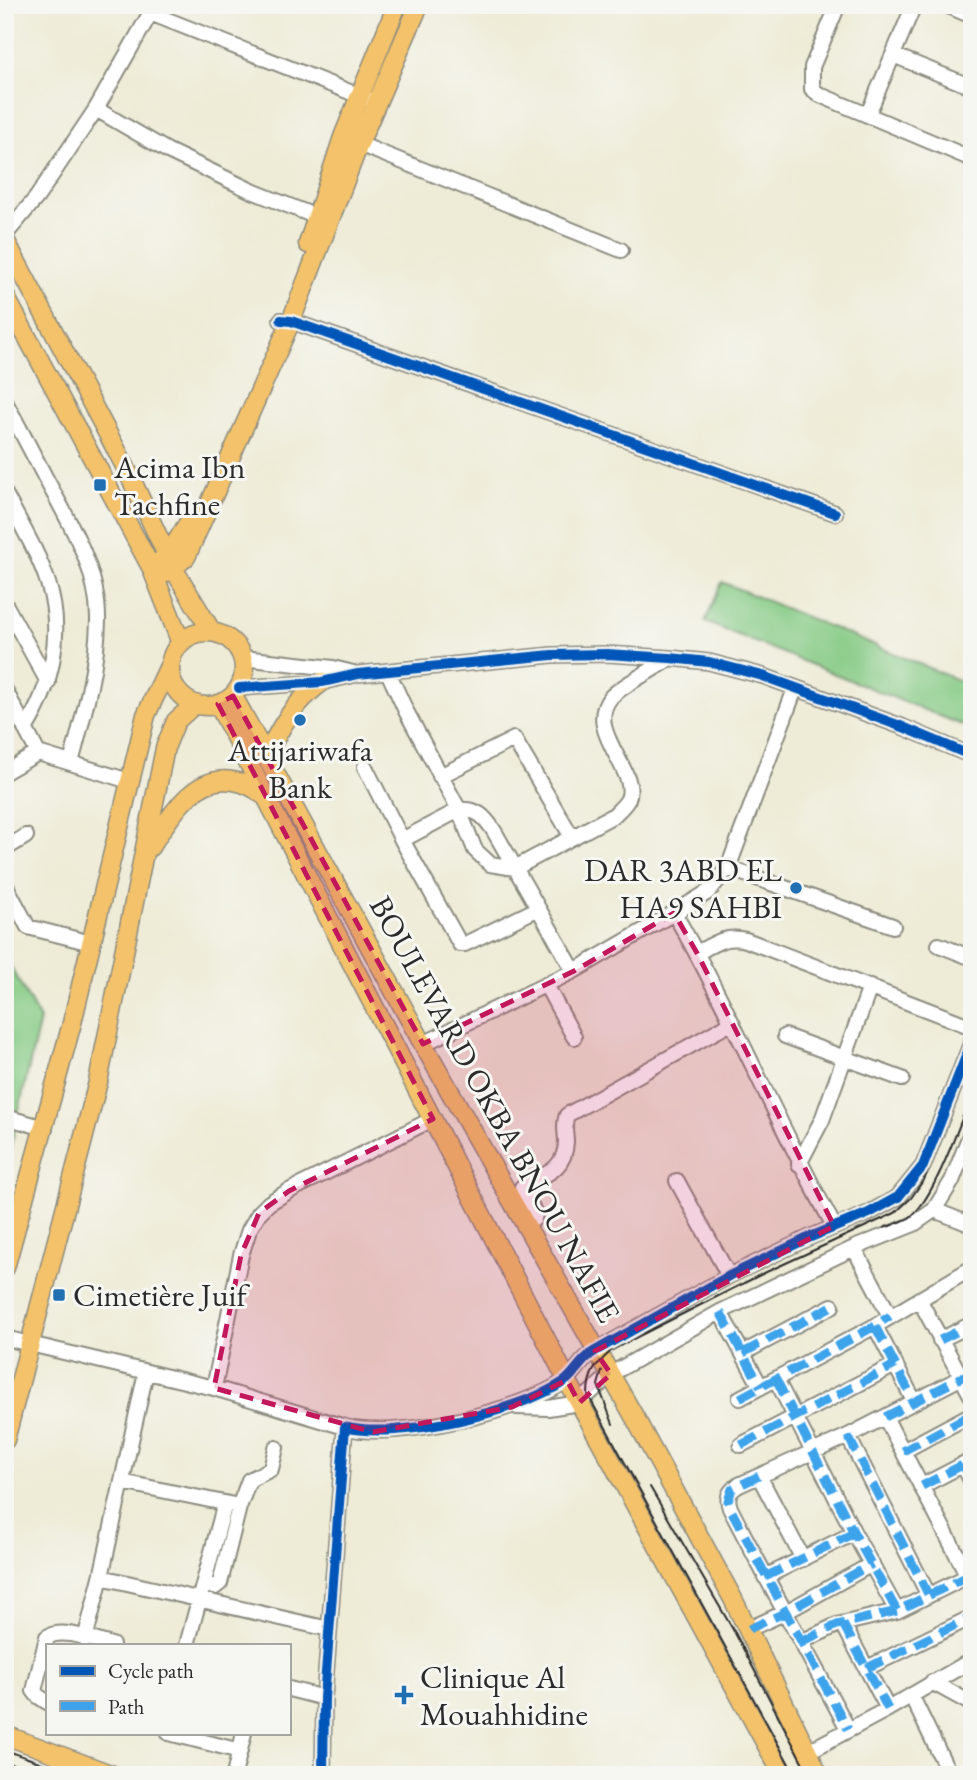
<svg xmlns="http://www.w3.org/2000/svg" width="977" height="1780" viewBox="0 0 977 1780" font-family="'EB Garamond',serif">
<rect width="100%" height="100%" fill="#f6f6f2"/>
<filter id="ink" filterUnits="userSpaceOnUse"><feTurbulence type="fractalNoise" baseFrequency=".0143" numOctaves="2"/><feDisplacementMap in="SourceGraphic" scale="14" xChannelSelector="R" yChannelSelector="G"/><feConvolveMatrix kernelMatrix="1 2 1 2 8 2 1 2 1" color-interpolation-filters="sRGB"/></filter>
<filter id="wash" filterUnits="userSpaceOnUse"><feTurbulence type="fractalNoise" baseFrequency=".00686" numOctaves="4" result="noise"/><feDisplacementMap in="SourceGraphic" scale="28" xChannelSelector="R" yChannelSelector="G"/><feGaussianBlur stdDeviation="1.57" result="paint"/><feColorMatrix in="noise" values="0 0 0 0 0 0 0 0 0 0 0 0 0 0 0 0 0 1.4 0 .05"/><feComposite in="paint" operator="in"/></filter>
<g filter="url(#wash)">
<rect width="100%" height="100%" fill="#eeebd6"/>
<path fill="#85ca84" stroke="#587a58" stroke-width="2" d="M 722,582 L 972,686 L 972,729 L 705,622 Z
M 5,956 L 40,1020 L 5,1170 Z"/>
</g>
<g filter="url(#ink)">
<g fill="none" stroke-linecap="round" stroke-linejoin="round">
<defs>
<path id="minor" d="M 838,5 L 812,67 L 812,89 L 820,95 L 972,159
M 946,5 L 972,16
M 150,13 L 370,100
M 893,55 L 972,87
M 96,109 L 168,151 L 252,191 L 317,217 L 322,223
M 868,114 L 914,5
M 349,140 L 621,250
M 5,235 L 37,197 L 96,109 L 155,5
M 281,320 L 291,321 L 835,513
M 5,402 C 19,427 32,452 45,477 C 69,522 99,569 98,621 C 97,669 83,717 71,763
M 5,494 C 20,523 38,552 48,583 C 64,632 52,687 25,729
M 5,604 L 48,682
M 243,658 L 333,668 L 357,674
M 388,672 L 406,711 L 459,810 L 475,850 L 490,864 L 515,868 L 614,815 C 619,810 625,805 628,799 C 640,771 583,730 611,697 C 623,684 654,670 670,658
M 239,688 L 322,682 L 358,674 L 552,655 L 607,654 L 670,658 L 709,662 L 763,676 L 903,727 L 972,756
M 5,690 L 38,753 L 129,781
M 365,767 L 402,840
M 5,772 L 38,753
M 440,776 L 514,739 L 572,837
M 5,849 L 26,836
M 728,868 L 893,926
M 5,884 L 28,927 L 91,943
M 537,909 L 465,944 L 460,944 L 402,840 L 459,810 C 477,808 485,817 494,831 L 574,971
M 674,913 C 733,1015 777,1124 834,1226
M 939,945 L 972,958
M 697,953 C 715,943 726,935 746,940 L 972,1027
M 546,985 L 574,1037
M 785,1036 L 902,1079
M 423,1044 L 574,971 L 674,913 L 708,892 L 728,868 L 795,689
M 5,1117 L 45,1128
M 799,1164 L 822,1120 L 870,987
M 677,1181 L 729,1276
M 934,1210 L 972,1225
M 524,1225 L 534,1219 L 535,1214 L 522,1187 C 543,1175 565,1171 566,1142 C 566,1133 563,1124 567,1115 L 731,1023
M 854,1248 L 890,1316
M 919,1299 L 972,1397
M 720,1312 L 761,1387
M 875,1326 L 914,1401
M 5,1338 L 214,1388 L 345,1427
M 940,1340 L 972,1324
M 743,1353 L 832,1306
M 776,1379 L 854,1533 L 897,1611
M 214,1388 L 241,1255 L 249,1230 L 259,1213 L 269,1203 L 289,1191 L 433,1119
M 740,1398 L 875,1326 L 972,1268
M 517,1407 L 548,1408 L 579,1403 L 611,1374 L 720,1312 L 854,1248 L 914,1224 L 934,1210 L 952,1181 L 972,1130
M 885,1417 L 968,1576 L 972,1577
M 848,1436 L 928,1594
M 741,1445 L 895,1365
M 903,1451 L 972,1414
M 963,1464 L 972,1483
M 759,1476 L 803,1559
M 122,1482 L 234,1505
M 922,1486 L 972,1460
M 101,1577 L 329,1629
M 765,1577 L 854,1533
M 204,1585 L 215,1587 L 220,1583 L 239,1507 L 249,1480 L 271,1469 L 276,1448
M 843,1624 L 888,1709
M 749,1629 L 784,1613 L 872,1564
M 85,1639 L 101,1577 L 146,1372
M 803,1641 L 837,1625 L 897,1611 L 968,1576
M 187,1645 L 225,1503
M 867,1668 L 972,1617
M 932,1682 L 972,1704
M 289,1689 L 324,1698
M 911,1695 L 950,1775
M 47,1702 L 38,1696 L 34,1691 L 47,1637 C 64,1627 94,1641 112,1645
M 848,1729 C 809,1655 768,1583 730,1508 C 726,1497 729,1491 739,1485 L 848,1436 L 972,1372
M 169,1733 L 240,1751
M 807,1752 L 888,1709 L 972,1660
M 234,1775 L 244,1733
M 323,1775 L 324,1698 L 345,1427 C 395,1441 522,1411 565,1381 C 576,1373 580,1360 595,1351 L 729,1276 L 808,1238 L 869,1213 L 898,1197 L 923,1166 L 972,1041"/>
<path id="major" d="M 5,240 L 126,468 L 173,568 L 212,632
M 308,244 L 343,137 L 397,5
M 5,296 L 151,567 L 181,643
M 151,567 L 167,557 L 195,512
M 156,578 L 173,568 L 186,557 L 291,321 L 359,144 L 419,5
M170 669a37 37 0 1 1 74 0a37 37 0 1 1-74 0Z
M 233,696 L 423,1044 L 635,1418 L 733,1599 L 819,1775
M 218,704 L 567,1380 L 783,1775
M 267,755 C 281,725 295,702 322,682
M 150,847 C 169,819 193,774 233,781 C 246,783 254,787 263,795
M 5,1268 L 72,1023 L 146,715 L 170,664
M 5,1440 L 98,1082 L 165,748 L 176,721 L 195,704
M 5,1735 L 113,1775"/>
</defs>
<use href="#minor" stroke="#8c8b80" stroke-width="18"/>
<use href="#major" stroke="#8c8b80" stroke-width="21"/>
<use href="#minor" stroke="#fff" stroke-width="14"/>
<use href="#major" stroke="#f3c26a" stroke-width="18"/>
<path stroke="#2b2b2b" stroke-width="2" d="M 884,1228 C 892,1225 902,1222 909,1218 C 934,1201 960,1122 972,1093
M 602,1371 L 598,1385 L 613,1424
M 650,1487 L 735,1633 L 809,1775
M 5,1750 L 76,1775
M 5,1762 L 44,1775
M 795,1775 L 588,1395 C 588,1371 597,1364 613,1349 L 762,1274 L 895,1213 L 911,1198 L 925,1178 L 972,1058"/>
<path stroke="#3ea3eb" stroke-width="9" stroke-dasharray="18 9" stroke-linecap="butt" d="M 720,1312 L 761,1387
M 875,1326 L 914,1401
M 940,1340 L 972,1324
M 743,1353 L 832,1306
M 776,1379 L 854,1533 L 897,1611
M 740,1398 L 875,1326 L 890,1316
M 885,1417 L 972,1372
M 848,1436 L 928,1594
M 741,1445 L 895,1365
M 903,1451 L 972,1414
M 963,1464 L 972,1483
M 759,1476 L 732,1489 L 728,1501 L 730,1508 L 848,1729
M 922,1486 L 972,1460
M 765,1577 L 854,1533
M 843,1624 L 888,1709
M 749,1629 L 784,1613 L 872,1564
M 803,1641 L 837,1625 L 897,1611 L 968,1576
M 867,1668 L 972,1617"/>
<defs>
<path id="cycleway" d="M 281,320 L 291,321 L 835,513
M 239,688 L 322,682 L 358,674 L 552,655 L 607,654 L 670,658 L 709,662 L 763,676 L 903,727 L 972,756
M 323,1775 L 324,1698 L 345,1427 C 395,1441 522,1411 565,1381 C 576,1373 580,1360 595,1351 L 729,1276 L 808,1238 L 869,1213 L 898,1197 L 923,1166 L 972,1041"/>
</defs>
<use href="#cycleway" stroke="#f6f6f2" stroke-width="15"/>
<use href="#cycleway" stroke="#0057b8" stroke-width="10"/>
</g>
</g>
<path fill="#c2185b" fill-opacity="0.2" stroke="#c2185b" stroke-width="5" stroke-dasharray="14 9" stroke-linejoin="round" d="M 233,696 L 423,1044 L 574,971 L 674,913 L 697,953 L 834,1226 L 595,1351 L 611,1374 L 579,1403 L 567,1380 L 512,1407 L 373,1432 L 214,1388 L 241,1255 L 259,1213 L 289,1191 L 433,1119 L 218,704 Z"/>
<g fill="#1f6fb2" stroke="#f6f6f2" stroke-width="2.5">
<rect x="93" y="478" width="14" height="14" rx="3.5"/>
<circle cx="300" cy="720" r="7"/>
<circle cx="796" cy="888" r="7"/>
<rect x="52" y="1288" width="14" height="14" rx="3.5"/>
<path d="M400.5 1684.5h7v7h7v7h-7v7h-7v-7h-7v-7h7z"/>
</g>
<g text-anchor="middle" stroke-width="6" stroke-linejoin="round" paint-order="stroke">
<g font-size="32" fill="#2b2b2b" stroke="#f6f6f2" text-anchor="start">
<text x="114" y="478">Acima Ibn<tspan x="114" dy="37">Tachfine</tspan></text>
<text x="300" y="761" text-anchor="middle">Attijariwafa<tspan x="300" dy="37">Bank</tspan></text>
<text x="782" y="881" text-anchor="end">DAR 3ABD EL<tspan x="782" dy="37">HA9 SAHBI</tspan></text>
<text x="73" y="1306">Cimetière Juif</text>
<text x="420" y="1688">Clinique Al<tspan x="420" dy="37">Mouahhidine</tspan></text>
</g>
<g font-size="32" fill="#2b2b2b" stroke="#f6f6f2">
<text transform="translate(495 1109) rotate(61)" y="11">BOULEVARD OKBA BNOU NAFIE</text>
</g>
</g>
<rect width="977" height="1780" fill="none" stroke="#f6f6f2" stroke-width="28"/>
<rect x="46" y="1644" width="245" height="91" fill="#f6f6f2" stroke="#a5a5a2" stroke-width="2"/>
<rect x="60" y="1666" width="35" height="10" fill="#0057b8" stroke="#a5a5a2" stroke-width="2"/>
<text x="108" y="1678" font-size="21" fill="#2b2b2b">Cycle path</text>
<rect x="60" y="1701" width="35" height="10" fill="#3ea3eb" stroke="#a5a5a2" stroke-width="2"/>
<text x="108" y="1714" font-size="21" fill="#2b2b2b">Path</text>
</svg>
